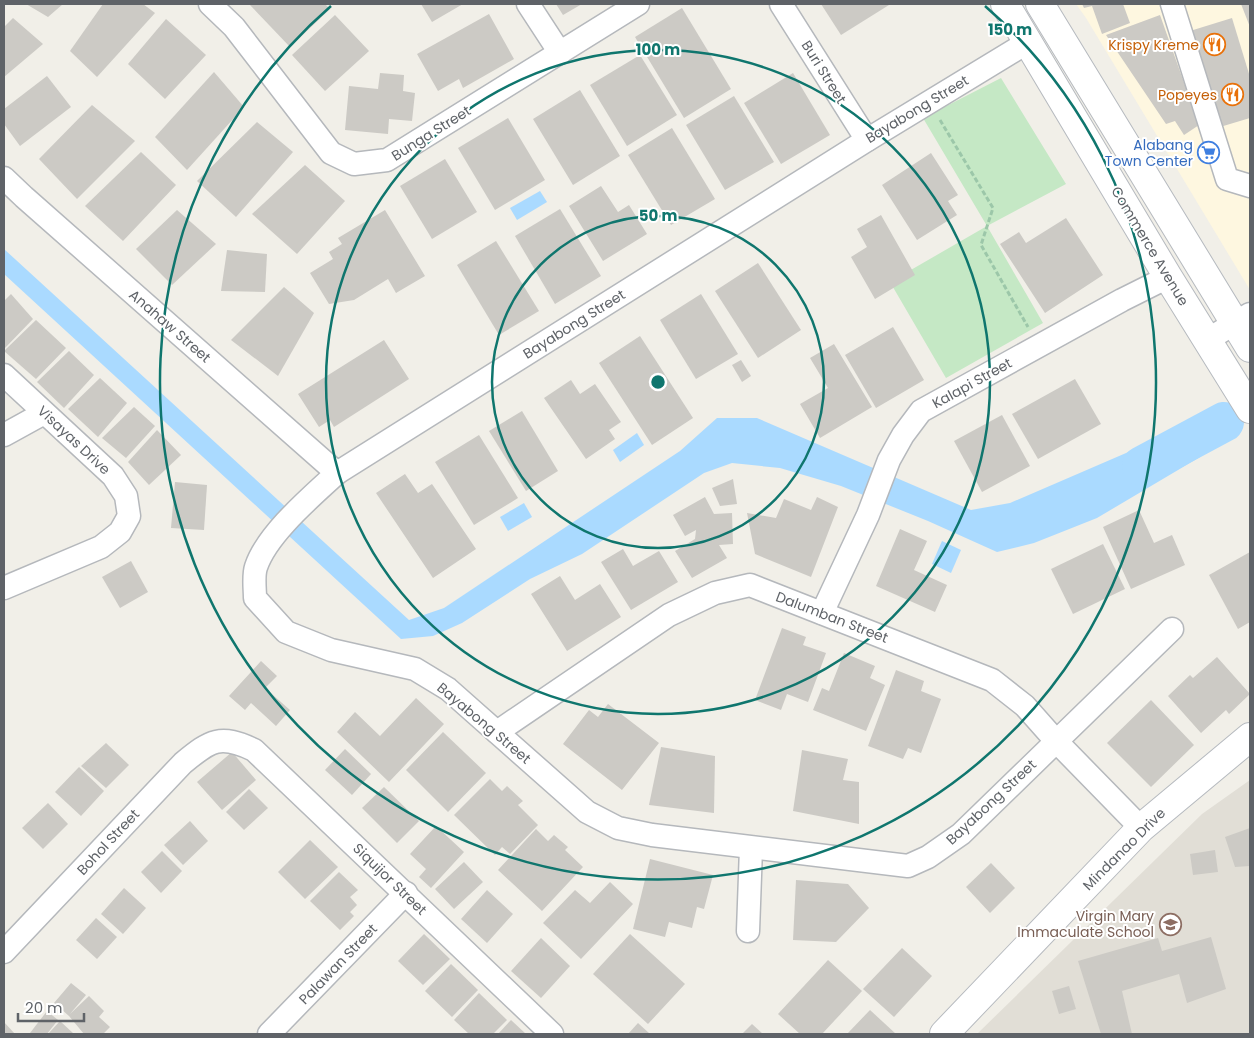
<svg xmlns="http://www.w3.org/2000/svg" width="1254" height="1038" font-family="Poppins,sans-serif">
  <rect width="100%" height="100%" fill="#f1efe8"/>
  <polygon fill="#fef7e0" points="1076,4 1250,4 1250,290 1086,18"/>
  <polygon fill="#e1ded6" points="1250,780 1250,1034 977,1034 1202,814"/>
  <polygon fill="#c5e8c5" points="1001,78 1066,184 987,226 1043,323 946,378 890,282 987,226 923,118"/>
  <g fill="#aadaff">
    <polygon points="540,191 547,202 517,220 510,208"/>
    <polygon points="4,249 409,620 444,608 680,451 717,418 757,418 971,510 1010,503 1184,428 1200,457 1097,518 1034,543 997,552 928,521 841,486 780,468 732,463 704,473 582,554 530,579 462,623 433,636 401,639 4,274"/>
    <polygon points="637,433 644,445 620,462 613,450"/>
    <polygon points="524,503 532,517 508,531 500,517"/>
    <polygon points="942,541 961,550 951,573 932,564"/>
  </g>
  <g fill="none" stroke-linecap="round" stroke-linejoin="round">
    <polyline stroke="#aadaff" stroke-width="40" points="1142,466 1224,422"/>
  </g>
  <g fill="#cccac5">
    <polygon points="26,4 63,4 48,17"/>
    <polygon points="103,4 143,4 155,13 97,77 70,51"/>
    <polygon points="249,4 325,4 330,9 290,47"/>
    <polygon points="421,4 463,4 432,22"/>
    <polygon points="556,4 582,4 563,15"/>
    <polygon points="821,4 889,4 889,5 841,35"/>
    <polygon points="1082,4 1123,4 1130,23 1102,34 1092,6 1084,8"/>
    <polygon points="1241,4 1250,4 1250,27"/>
    <polygon points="682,8 731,89 684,118 635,37"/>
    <polygon points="489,14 514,59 463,88 459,79 438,91 417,54"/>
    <polygon points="335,15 369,51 325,91 292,55"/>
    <polygon points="1160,15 1199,125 1184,135 1175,121 1166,124 1106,35"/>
    <polygon points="13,18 43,44 4,77 4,27"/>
    <polygon points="1232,18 1250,77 1250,118 1220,127 1190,31"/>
    <polygon points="166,19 206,55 165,99 128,64"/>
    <polygon points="640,55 677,115 627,146 590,85"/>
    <polygon points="214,72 244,107 187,170 155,137"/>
    <polygon points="380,73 404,75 403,91 415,93 412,121 389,119 388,134 345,130 349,86 378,89"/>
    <polygon points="793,73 830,135 781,164 744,103"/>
    <polygon points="47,76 71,107 20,146 4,124 4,109"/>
    <polygon points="580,90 620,156 573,185 533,119"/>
    <polygon points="734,96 774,162 725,190 686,125"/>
    <polygon points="92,105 135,141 77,199 39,159"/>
    <polygon points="508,118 545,180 495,210 458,148"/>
    <polygon points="257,122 293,152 236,217 197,181"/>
    <polygon points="672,128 715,199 671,225 628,155"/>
    <polygon points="141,152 176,185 123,241 85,206"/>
    <polygon points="931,153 958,195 948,201 957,215 917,240 882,185"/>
    <polygon points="445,159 477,212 432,239 400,186"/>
    <polygon points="305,165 345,201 297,254 252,214"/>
    <polygon points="601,186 618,212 629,205 647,234 603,261 569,206"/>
    <polygon points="560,209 601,276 555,304 515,236"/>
    <polygon points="177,210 216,244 172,285 136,249"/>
    <polygon points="385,210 425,276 396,293 388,279 354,300 329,304 310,273 333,259 329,252 342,244 338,238"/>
    <polygon points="881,215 915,275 875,299 851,257 867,247 857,229"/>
    <polygon points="1066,218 1103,275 1045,313 1000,244 1019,232 1026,243"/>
    <polygon points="496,241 539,311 499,335 457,265"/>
    <polygon points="227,250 267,254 265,292 221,291"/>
    <polygon points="758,263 801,330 758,358 715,291"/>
    <polygon points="284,287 314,313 278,376 231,340"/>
    <polygon points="11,294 33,319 4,349 4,301"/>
    <polygon points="701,294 738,354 696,379 660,320"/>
    <polygon points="36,320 66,348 36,379 4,351"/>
    <polygon points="893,327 924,380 876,408 845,355"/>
    <polygon points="640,336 693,418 652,445 599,363"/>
    <polygon points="384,340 409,379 334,427 330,420 319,427 298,394"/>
    <polygon points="834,344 872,407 820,438 800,404 828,388 810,358"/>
    <polygon points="69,351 94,375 64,408 37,382"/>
    <polygon points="741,360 751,376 742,382 732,365"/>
    <polygon points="100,378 127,403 98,437 68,409"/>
    <polygon points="1075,379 1101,424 1038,459 1012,414"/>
    <polygon points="571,380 580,394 595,384 621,422 609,430 615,439 586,459 544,398"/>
    <polygon points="134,407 155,426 126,458 102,438"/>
    <polygon points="522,411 558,471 526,491 489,431"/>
    <polygon points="1002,415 1030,466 982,492 954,441"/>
    <polygon points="157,430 181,455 149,485 128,462"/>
    <polygon points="479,435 518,498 474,525 435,462"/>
    <polygon points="405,474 418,493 432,484 476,549 433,578 376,493"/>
    <polygon points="733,479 737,504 720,506 712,488"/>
    <polygon points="175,482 207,485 204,530 171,528"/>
    <polygon points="705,497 714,514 732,513 733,544 719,545 727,558 692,578 675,551 695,539 696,530 685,536 673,515"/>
    <polygon points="817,497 838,507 811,577 755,554 747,513 776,518 784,499 811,510"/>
    <polygon points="1139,510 1154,543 1172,535 1185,565 1131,589 1103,527"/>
    <polygon points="900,529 927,541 914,570 947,585 935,612 876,586"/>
    <polygon points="1103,544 1125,589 1073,614 1051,569"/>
    <polygon points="623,549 633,566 659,551 678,582 631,610 601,562"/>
    <polygon points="1250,552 1250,622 1238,629 1209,575"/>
    <polygon points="131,561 148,592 120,608 102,577"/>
    <polygon points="560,576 575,600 600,584 621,617 567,651 531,594"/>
    <polygon points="782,628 806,637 803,645 826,653 808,702 787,694 781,710 755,700"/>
    <polygon points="844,653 875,666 870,678 885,685 866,731 813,710 822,688 829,691"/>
    <polygon points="1217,657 1250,694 1229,714 1226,710 1201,733 1168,696 1190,675 1193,678"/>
    <polygon points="261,661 277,676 265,688 290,710 276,726 251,703 245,710 229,696"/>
    <polygon points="896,670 924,681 921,691 941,699 921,753 908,748 903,759 868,746"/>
    <polygon points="416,698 444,724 389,782 337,732 355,712 380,736"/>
    <polygon points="1151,700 1194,745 1151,787 1107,743"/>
    <polygon points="608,704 659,743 622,790 563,744 589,710 598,717"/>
    <polygon points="443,732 486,773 448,812 406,770"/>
    <polygon points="106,743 129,765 106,788 81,766"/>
    <polygon points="661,747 715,756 714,813 649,805"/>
    <polygon points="345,749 371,774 352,795 325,770"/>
    <polygon points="802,750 848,759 843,780 859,782 859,824 793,811"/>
    <polygon points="232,752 256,780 222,810 197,782"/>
    <polygon points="79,767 104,791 81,816 55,792"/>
    <polygon points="490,779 502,791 507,786 523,801 518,805 538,825 510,854 502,847 495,855 454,815"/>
    <polygon points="384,787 419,821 397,843 362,808"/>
    <polygon points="249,789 268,808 244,830 226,812"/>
    <polygon points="48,803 68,824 43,849 22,828"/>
    <polygon points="190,821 208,841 183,865 164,845"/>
    <polygon points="436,826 464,852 431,888 419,877 426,869 410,854"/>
    <polygon points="1250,828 1250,866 1235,867 1225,837"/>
    <polygon points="536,829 548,841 554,835 568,847 565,850 583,867 542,911 498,870"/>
    <polygon points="310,840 338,867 305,899 278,872"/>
    <polygon points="1215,850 1218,872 1193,875 1190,854"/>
    <polygon points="162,851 182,871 161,893 141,872"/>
    <polygon points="650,859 713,875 704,909 697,907 692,928 669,922 665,937 633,929"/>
    <polygon points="464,862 483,882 454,909 435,889"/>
    <polygon points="991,863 1015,888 990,913 966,887"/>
    <polygon points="339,872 358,890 350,897 357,905 350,912 354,916 340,930 310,901"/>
    <polygon points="796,880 848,884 869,908 836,942 793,940"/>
    <polygon points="610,882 633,904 581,959 543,923 575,890 590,903"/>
    <polygon points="124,888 146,908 123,934 101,914"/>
    <polygon points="487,890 513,914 487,943 461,919"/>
    <polygon points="96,918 117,937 97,959 76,940"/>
    <polygon points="424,934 450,959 423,985 398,961"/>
    <polygon points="630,934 685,984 648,1024 593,974"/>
    <polygon points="1211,937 1226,989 1187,1003 1179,974 1122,991 1132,1034 1101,1034 1078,961 1158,938 1162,951"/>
    <polygon points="541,938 570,966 541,998 511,971"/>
    <polygon points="902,948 932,976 894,1017 863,989"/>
    <polygon points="828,960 862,991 822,1034 800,1034 778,1014"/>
    <polygon points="451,964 478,990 452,1017 425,991"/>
    <polygon points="71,983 86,995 70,1014 89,996 104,1011 99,1017 110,1027 103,1034 84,1034 69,1016 54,1003"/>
    <polygon points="1069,986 1076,1009 1059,1014 1052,991"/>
    <polygon points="479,993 507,1020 493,1034 469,1034 454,1020"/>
    <polygon points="870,1010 896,1034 847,1034"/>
    <polygon points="47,1011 58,1020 47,1034 31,1034 30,1033"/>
    <polygon points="511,1020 526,1034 498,1034"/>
    <polygon points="60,1021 74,1034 48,1034"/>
    <polygon points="4,1022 15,1034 4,1034"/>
    <polygon points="638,1023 650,1034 628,1034"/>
    <polygon points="752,1024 763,1034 742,1034"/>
  </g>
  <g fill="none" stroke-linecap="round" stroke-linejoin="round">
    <defs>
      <g id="street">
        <polyline points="210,4 234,27 331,153 354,164 387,160 638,4"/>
        <polyline points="528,4 560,53"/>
        <polyline points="781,4 867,140"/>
        <polyline points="1172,4 1227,179 1250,186"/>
        <path d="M1028 42 867 140 337 473C311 497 267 534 256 567 253 576 255 589 255 598L286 632 331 650 415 669 448 689 587 812 618 828 652 835 908 866 928 857 961 834 1172 629"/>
        <polyline points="4,178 24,197 337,473"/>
        <polyline points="1207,340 1250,314"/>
        <polyline points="4,375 113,476 126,496 129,516 120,532 101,547 4,588"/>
        <polyline points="4,435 44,413"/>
        <polyline points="822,613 868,515 889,460 903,435 921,411 1122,300 1168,277"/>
        <polyline points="497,732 669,615 715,593 750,585 992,680 1025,706 1056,741 1141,828"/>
        <polyline points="748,931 751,848"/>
        <path d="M4 952 183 763C211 740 220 734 254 750L552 1034"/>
        <polyline points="269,1034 406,893"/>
      </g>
      <g id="secondary">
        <polyline points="1005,4 1168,277 1250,409"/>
        <polyline points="1040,4 1250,348"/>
        <polyline points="944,1034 1141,828 1250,737"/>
      </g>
    </defs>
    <use href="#street" stroke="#b5b8bc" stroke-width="25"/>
    <use href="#secondary" stroke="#b6babf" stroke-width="30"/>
    <polyline stroke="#9cc7a9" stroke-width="3" stroke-dasharray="5 2.5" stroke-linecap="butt" points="940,120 993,208 981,245 1028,327"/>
    <use href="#street" stroke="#fff" stroke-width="22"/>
    <use href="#secondary" stroke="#fff" stroke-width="28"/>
  </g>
  <g fill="none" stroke="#0f766e" stroke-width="2.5">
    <circle cx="658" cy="382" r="166"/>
    <circle cx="658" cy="382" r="332"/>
    <path d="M985 6A498 498 0 1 1 331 6"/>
  </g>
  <defs>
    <symbol id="restaurant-ring" viewBox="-11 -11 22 22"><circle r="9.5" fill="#fff" stroke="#e8710a" stroke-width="1.5"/><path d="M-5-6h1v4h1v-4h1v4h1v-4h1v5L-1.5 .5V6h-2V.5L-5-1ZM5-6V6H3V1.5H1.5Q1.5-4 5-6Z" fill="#e8710a"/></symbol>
    <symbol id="supermarket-ring" viewBox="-11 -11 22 22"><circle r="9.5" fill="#fff" stroke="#3f7fe0" stroke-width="1.5"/><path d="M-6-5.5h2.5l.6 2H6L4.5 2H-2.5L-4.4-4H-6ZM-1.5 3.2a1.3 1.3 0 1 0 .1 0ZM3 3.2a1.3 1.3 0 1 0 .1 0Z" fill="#3f7fe0"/></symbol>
    <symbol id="school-ring" viewBox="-11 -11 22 22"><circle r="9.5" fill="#fff" stroke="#8d6e63" stroke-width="1.5"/><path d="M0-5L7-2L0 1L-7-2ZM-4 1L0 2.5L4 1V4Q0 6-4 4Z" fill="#8d6e63"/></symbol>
  </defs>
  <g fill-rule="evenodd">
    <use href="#restaurant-ring" x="1202" y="32" width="25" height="25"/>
    <use href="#restaurant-ring" x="1220" y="82" width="25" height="25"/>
    <use href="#supermarket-ring" x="1196" y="140" width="25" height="25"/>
    <use href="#school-ring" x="1158" y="912" width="25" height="25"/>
  </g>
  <g text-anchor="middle" stroke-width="4" stroke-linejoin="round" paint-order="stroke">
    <g font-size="14" fill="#c56008" stroke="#fff" text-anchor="end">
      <text x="1199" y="50">Krispy Kreme</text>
      <text x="1217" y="100">Popeyes</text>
    </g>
    <g font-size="14" fill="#5f6368" stroke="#fff">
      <text transform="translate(824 72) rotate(58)" y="5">Buri Street</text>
      <text transform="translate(917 109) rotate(-31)" y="5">Bayabong Street</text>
      <text transform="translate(431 133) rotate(-32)" y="5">Bunga Street</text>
      <text transform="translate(1150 246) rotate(59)" y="5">Commerce Avenue</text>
      <text transform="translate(574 324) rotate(-32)" y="5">Bayabong Street</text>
      <text transform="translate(170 326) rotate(41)" y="5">Anahaw Street</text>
      <text transform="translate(972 383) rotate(-29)" y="5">Kalapi Street</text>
      <text transform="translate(74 440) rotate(43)" y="5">Visayas Drive</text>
      <text transform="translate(832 617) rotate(21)" y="5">Dalumban Street</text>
      <text transform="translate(484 723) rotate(40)" y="5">Bayabong Street</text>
      <text transform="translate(991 802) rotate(-43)" y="5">Bayabong Street</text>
      <text transform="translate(108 842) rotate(-47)" y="5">Bohol Street</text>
      <text transform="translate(1124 849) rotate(-45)" y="5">Mindanao Drive</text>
      <text transform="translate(390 879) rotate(44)" y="5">Siquijor Street</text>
      <text transform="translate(338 964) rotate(-46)" y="5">Palawan Street</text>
    </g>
    <g font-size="14" fill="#366cbe" stroke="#fff" text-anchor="end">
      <text x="1193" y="150">Alabang<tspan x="1193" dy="16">Town Center</tspan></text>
    </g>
    <g font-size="14" fill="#785e54" stroke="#fff" text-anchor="end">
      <text x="1154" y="921">Virgin Mary<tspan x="1154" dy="16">Immaculate School</tspan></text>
    </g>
  </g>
  <circle cx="658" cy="382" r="8" fill="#0f766e" stroke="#fff" stroke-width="2.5"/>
  <g font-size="15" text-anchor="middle" font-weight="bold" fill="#0f766e" stroke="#fff" stroke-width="4" stroke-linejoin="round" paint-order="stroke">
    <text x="1010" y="35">150 m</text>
    <text x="658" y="55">100 m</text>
    <text x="658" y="221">50 m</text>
  </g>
  <rect width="1254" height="1038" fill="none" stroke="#5f6368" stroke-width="10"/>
  <path d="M18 1013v8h66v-8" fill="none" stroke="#5f6368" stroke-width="2.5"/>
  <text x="25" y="1013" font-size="15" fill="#5f6368" stroke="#ffffff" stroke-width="4" paint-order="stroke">20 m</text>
</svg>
